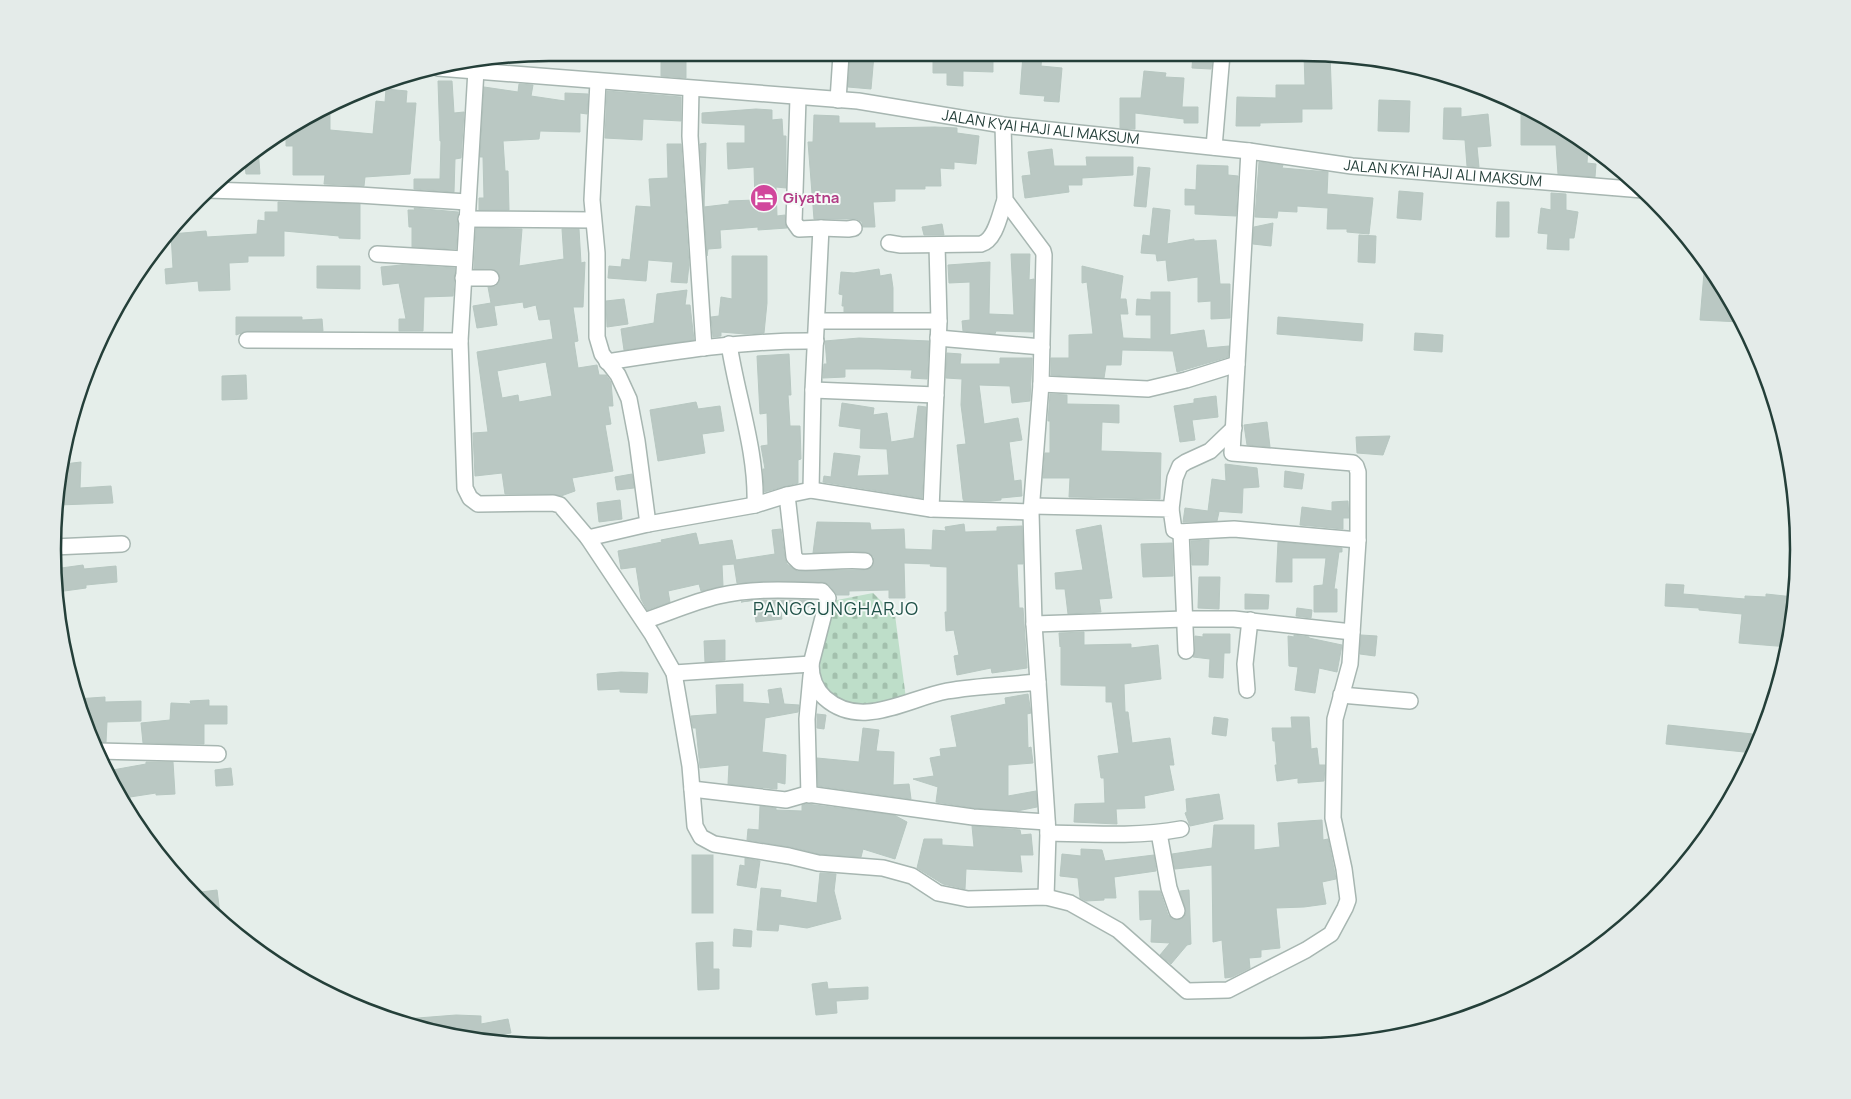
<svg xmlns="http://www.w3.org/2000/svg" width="1851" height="1099" font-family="Manrope,sans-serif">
  <defs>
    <pattern id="cemetery-stones" width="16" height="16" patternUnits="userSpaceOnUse" patternTransform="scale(1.25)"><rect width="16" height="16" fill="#bedec9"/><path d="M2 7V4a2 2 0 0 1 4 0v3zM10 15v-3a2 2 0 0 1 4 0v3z" fill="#a3c0ad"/></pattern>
  </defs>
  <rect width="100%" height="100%" fill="#e5eeea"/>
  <polygon fill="url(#cemetery-stones)" points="873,593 895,615 907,706 868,721 830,710 817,672 832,601"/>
  <g fill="#bac8c3" stroke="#b7c7c1" fill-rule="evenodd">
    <polygon points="1193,54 1213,54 1211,69 1192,68"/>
    <polygon points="1304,54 1330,54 1332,109 1302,109 1302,122 1260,123 1260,126 1236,126 1237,97 1276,98 1276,85 1305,85"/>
    <polygon points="850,55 874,55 871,89 848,87"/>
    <polygon points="933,55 993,55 993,72 963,71 963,86 947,85 947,73 933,73"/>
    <polygon points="1023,55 1042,55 1041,66 1062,68 1059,102 1044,101 1045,96 1020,94"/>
    <polygon points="661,56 686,56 686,78 661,76"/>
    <polygon points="1144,71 1166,73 1165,77 1184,78 1182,107 1198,107 1198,123 1184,123 1184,119 1135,113 1135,129 1120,128 1120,98 1141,98"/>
    <polygon points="438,81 452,81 454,113 464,112 461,158 455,159 454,192 414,189 414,179 440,179 441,141 440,141"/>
    <polygon points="519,84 533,85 531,96 565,101 565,93 588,94 587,114 580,113 580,132 540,131 539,139 503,141 505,171 508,171 509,210 479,210 479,198 484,198 483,157 480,157 484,87 518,92"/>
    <polygon points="386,89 407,91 406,103 416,103 410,174 365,177 364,186 324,184 325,175 293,175 293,146 286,146 286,131 330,104 330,130 373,134 376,101 385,102"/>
    <polygon points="607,91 681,97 681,121 643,119 642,140 605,138"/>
    <polygon points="1379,100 1410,101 1409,132 1378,131"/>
    <polygon points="1444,108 1461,108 1461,117 1488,114 1491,146 1477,147 1479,167 1467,166 1465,140 1443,139"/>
    <polygon points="756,109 772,110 772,120 782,119 783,136 786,136 786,188 776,187 777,216 785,215 787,228 758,230 758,227 720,230 721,248 708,249 707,256 700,144 706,143 704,207 729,204 729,201 755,200 754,167 728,169 727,143 745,143 745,125 702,123 702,113"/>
    <polygon points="1521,114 1533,114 1577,136 1588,145 1587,163 1596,164 1595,177 1558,174 1556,145 1521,145"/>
    <polygon points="814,115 839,116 839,123 875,123 875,128 935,127 957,128 957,133 979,136 976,164 954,162 954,169 940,168 941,186 925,186 925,189 895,189 895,201 873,202 875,227 863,227 862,222 857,219 814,219 808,142 813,142"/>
    <polygon points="667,144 681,144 689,265 687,283 671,282 673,262 648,260 646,281 608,278 609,266 621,267 622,259 630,260 636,206 651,207 649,179 668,178"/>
    <polygon points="258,148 260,174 246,174 244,157"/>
    <polygon points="1052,149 1054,166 1087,166 1086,157 1133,157 1133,175 1082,178 1082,185 1068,185 1069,192 1025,198 1022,176 1031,175 1028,152"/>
    <polygon points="1259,162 1283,165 1282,168 1328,172 1327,194 1373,198 1369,234 1347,232 1347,229 1327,229 1328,208 1297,206 1297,212 1278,211 1277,218 1255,217"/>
    <polygon points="1197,165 1228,166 1228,175 1238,176 1236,216 1195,214 1195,205 1185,205 1185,189 1196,190"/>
    <polygon points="1138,167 1150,168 1146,207 1134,206"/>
    <polygon points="1399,191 1423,193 1421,220 1397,218"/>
    <polygon points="1551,193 1566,194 1566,210 1578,212 1574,238 1569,238 1569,250 1547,249 1548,234 1538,233 1541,208 1551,210"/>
    <polygon points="278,202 360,204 360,239 339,238 339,236 284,231 284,256 248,256 248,262 229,263 230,290 199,291 198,281 166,284 165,269 173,268 171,234 206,231 207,237 257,234 258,220 265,221 265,212 278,212"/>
    <polygon points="1497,202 1509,202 1509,237 1496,237"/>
    <polygon points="414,208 458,212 456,249 412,247 412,227 409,227 408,210 415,210"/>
    <polygon points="1153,208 1170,210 1167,244 1194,239 1194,241 1216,240 1220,284 1230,284 1230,318 1211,319 1211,301 1198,302 1198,277 1168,281 1166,260 1157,261 1156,254 1141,253 1143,235 1150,236"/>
    <polygon points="1273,223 1271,246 1253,244 1254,227"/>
    <polygon points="942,224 944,235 924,235 922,227"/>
    <path d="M476 228 522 229 519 266 564 259 562 229H579L581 263 585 262 583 307H573L578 341 574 342 578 368 597 365 599 375H606L611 382 613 406H608L611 424 605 425 613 471 572 478 575 491 561 496 553 494H505L502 473 475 476 473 433 488 432 477 352 553 339 550 319 539 320 536 305 524 308 523 302 494 306 497 325 477 328 473 306 491 303 488 287 496 286 500 278 495 270 474 269ZM546 362 552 396 519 402 518 395 502 398 497 371Z"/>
    <polygon points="1359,235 1376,236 1375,263 1358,262"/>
    <polygon points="1011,254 1030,254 1029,280 1034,279 1033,332 996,331 995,334 963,331 962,321 970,320 970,282 949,283 948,265 990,262 989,314 1014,315"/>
    <polygon points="732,256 767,256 767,303 764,333 745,334 721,332 721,336 713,337 711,317 719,316 721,297 732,299"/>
    <polygon points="1705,261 1715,273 1741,322 1700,320"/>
    <polygon points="402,265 455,268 453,296 424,297 423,331 399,331 399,319 406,319 399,283 383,285 381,267"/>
    <polygon points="317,266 360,266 360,289 317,288"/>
    <polygon points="1082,266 1123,276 1120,299 1126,299 1128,314 1120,314 1123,338 1151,339 1151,315 1136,315 1137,299 1151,300 1151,292 1170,292 1170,335 1204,330 1207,348 1229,346 1228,357 1177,372 1173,351 1122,350 1121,365 1106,365 1104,378 1051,375 1051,358 1069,358 1069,335 1093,334 1087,282 1082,283"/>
    <polygon points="879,269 880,276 891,274 893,288 893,312 844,312 844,306 842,306 843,295 839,294 841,272 854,273"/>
    <polygon points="687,290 685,305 690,305 694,340 624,350 621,329 654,323 657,294"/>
    <polygon points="624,299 628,324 607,327 606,301"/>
    <polygon points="236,317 302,317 302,320 322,319 323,331 247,331 236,335"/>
    <polygon points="1278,317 1363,324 1362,341 1277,334"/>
    <polygon points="1415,333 1443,335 1442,352 1414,350"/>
    <polygon points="859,338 929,341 927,379 911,378 912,370 879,369 845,369 845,377 823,378 824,364 827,364 825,341"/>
    <polygon points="947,353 961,354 960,364 1000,364 1000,358 1032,358 1030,401 1012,403 1010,386 979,385 984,424 1018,418 1022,440 1009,442 1014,481 1021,480 1022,496 1001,498 1001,500 991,501 964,501 963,499 957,445 966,444 961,405 962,379 946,378"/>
    <polygon points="789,354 791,395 788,395 790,426 800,426 801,459 798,460 798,483 764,492 763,469 765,469 761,446 768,445 767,413 760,414 757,356"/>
    <polygon points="246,375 247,399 222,400 222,376"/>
    <polygon points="1050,394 1067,395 1067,404 1119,405 1119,423 1102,422 1101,451 1161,453 1160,499 1069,497 1070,478 1043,478 1045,453 1050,453 1050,421 1048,421"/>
    <polygon points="1216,396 1218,417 1192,420 1195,440 1180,442 1174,406 1194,403 1194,399"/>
    <polygon points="696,402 698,409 720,406 724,431 702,434 705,453 658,461 650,410"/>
    <polygon points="842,403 874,408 873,415 887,413 891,442 914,438 918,406 926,407 922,498 823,482 824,476 831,477 834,453 860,456 857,476 889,475 887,449 860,448 861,429 839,426"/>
    <polygon points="1267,422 1270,447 1247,445 1244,425"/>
    <polygon points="1390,436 1383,455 1357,453 1356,437"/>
    <polygon points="81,462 80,488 111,486 113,503 58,505 64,464"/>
    <polygon points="1225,464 1257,468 1259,487 1243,488 1242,513 1215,511 1219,512 1217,521 1183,522 1185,508 1208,511 1212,479 1226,481"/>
    <polygon points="1285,471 1304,474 1302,489 1284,487"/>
    <polygon points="632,474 634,488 617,490 615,477"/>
    <polygon points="620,500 622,519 599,522 597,503"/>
    <polygon points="1348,501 1349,518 1343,518 1343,529 1300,525 1302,507 1332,511 1332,502"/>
    <polygon points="817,522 870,523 871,530 904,529 905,549 932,550 933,530 946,531 945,527 964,524 965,532 997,531 997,527 1022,526 1023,564 1017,564 1019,608 1023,608 1027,668 992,673 991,668 957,675 954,656 959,655 954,630 946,631 945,612 947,612 947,567 930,566 931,564 904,563 905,598 889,598 889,590 849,591 849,595 837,595 829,585 822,582 770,581 737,583 734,564 722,565 723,586 701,591 699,584 668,591 670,602 647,610 641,599 636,567 621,569 618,551 662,542 661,540 696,533 699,545 732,540 736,560 775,554 772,530 781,529 785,559 787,564 797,571 864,570 872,567 874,557 866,552 813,553"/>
    <polygon points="1101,525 1112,598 1099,599 1101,612 1068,614 1065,589 1056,589 1055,573 1083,570 1076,530"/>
    <polygon points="1209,540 1208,565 1192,565 1191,541"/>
    <polygon points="1278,542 1342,548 1342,552 1339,552 1334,589 1337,589 1337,612 1314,612 1314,586 1323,585 1326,558 1292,558 1292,582 1276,582"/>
    <polygon points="1172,543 1173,576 1143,577 1141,544"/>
    <polygon points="83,565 84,569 116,566 117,582 86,585 86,588 57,592 54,569"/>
    <polygon points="1199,577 1220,577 1219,609 1198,608"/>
    <polygon points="1666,584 1684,585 1683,594 1745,599 1745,596 1766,597 1766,594 1794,597 1789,647 1739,643 1742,614 1699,610 1699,608 1665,606"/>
    <polygon points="1245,594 1269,595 1268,609 1245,609"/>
    <polygon points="753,600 741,602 757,600 812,600 812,607 780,606 782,619 756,622"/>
    <polygon points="1297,608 1312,610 1311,618 1296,616"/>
    <polygon points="1084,632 1084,645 1131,644 1131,648 1158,645 1161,679 1124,684 1125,712 1128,712 1132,743 1170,738 1174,765 1169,765 1174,790 1144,796 1145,808 1116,809 1117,824 1074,822 1075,804 1105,803 1104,778 1101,778 1098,756 1119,753 1112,702 1106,702 1106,686 1061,685 1061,646 1060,647 1059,633"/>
    <polygon points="1203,634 1230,634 1230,653 1224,653 1223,678 1209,677 1210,659 1193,657 1195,651 1195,636 1203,637"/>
    <polygon points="1294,635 1309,637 1309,638 1342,645 1337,672 1319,668 1315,693 1295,690 1298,667 1289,666 1288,636 1294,637"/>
    <polygon points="1361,635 1377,636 1375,656 1360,654"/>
    <polygon points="725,640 725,660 705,662 704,641"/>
    <polygon points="621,672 648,673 647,693 620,692 620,689 598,690 597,674"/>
    <polygon points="743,684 743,702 770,704 768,690 781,688 784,704 799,705 798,712 765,718 762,752 786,755 785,784 777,782 777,789 728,784 729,765 700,768 696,728 693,728 691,716 717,714 716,685"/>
    <polygon points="1028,694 1031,713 1027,714 1028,748 1031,747 1033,763 1008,765 1008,796 1036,791 1037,807 1017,811 974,808 936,802 938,787 913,779 934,776 930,758 941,756 940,749 957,747 951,716 1006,704 1005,698"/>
    <polygon points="105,697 105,702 141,701 141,721 107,722 106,742 94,743 79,710 76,699"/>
    <polygon points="209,700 209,706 227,706 227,724 204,724 204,744 143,743 141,723 170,720 171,703 191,704 190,701"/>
    <polygon points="817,714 826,715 824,729 817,728"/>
    <polygon points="1214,717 1228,719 1226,736 1212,734"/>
    <polygon points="1291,717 1309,717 1311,749 1317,748 1319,765 1325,765 1324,781 1298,783 1298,778 1277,781 1275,765 1277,765 1275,741 1273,741 1272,728 1292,728"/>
    <polygon points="1668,725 1762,735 1754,753 1666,744"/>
    <polygon points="863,728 879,730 876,751 894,752 893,785 909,784 911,799 818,786 817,758 859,762"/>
    <polygon points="102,760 108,761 110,770 107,771 146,764 146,762 173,762 175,794 156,795 156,793 130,797 133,819 119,798"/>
    <polygon points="231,768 233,785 216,786 215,770"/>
    <polygon points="1219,794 1223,819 1190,826 1185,813 1187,812 1186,799"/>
    <polygon points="807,804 894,815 907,822 895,859 863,849 861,857 819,854 791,847 747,840 748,829 759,830 760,806 776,808 776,810 802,811 802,805"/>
    <polygon points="1322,820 1323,840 1328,839 1336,879 1322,882 1326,904 1304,907 1276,908 1280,948 1261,950 1261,957 1249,958 1250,968 1232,977 1225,978 1222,940 1213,942 1212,865 1175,869 1172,854 1212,848 1214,825 1254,825 1254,850 1280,847 1278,823"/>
    <polygon points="972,826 1020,830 1021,835 1031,834 1033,855 1020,855 1022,872 966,869 965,889 943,884 917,868 924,839 942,839 942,845 974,847"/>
    <polygon points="1081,849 1102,850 1105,861 1154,855 1156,871 1114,877 1116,898 1104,898 1104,900 1086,901 1080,898 1078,878 1060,876 1062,854 1081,856"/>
    <rect x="692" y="855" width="21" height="58"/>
    <polygon points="745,858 760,861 756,888 737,885 740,865 745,866"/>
    <polygon points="820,873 836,874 834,891 841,919 807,928 779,924 778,931 757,930 761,888 781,890 780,897 817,903"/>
    <polygon points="217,890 221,922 193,893"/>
    <polygon points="1189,890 1191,944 1187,945 1171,964 1160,955 1170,943 1151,942 1152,919 1140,920 1139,891 1160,891 1168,915 1176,920 1184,917 1186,912 1180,891"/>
    <polygon points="734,929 752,931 751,947 733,946"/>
    <polygon points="713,942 713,969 719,969 719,989 698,990 696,943"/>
    <polygon points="827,982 828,989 868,987 868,999 836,1001 837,1013 816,1015 812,984"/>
    <polygon points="456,1015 481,1016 481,1024 508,1019 511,1033 481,1038 405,1023 405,1019"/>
  </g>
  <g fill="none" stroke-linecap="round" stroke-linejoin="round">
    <defs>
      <g id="minor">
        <polyline points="476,70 460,341 465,488 470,498 478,504 553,503 560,505 588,538 648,524 755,505 787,495 811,490 931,509 1031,512 1041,384 1044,255 1043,251 1005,200 1003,125"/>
        <polyline points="598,82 592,200 597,253 597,337 602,354 618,375 629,399 637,441 648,524"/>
        <polyline points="691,89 690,136 704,348"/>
        <polyline points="798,98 794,222 799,229 821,228 813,390 811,490"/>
        <polyline points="838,100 841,55"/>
        <polyline points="1214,147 1222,54"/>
        <polyline points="207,190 359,195 467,202"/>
        <polyline points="466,219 593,220"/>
        <polyline points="821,228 848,229 854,228"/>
        <path d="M889 243 901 245 981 244C996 240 1000 213 1005 200"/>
        <polyline points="377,254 464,259"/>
        <polyline points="463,278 491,278"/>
        <polyline points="817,321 939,321"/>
        <polyline points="938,338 1042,347"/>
        <polyline points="247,340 460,341"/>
        <path d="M729 344C737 397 757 451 755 505"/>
        <path d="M607 362C676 351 745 340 816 341"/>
        <polyline points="1041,384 1148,389 1186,380 1237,364"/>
        <polyline points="813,390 936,395"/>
        <path d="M787 495 794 557 799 562C821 563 843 559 865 561"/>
        <polyline points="1032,506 1171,509 1174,530 1178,532 1234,529 1358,540"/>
        <polyline points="931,509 939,321 937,245"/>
        <polyline points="1171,509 1175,478 1180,466 1186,462 1210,451 1234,428"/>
        <polyline points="1031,512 1034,624 1038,682"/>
        <polyline points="1181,532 1186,651"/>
        <polyline points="588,538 652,634 674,673 690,766 695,826 701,837 714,844 789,856 818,863 883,868 912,876 938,893 968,899 1046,897 1070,903 1118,930 1187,991 1228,990 1306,950 1331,934 1345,908 1348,900 1344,869 1333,818 1335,719 1350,664 1358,540 1358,472 1356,466 1353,463 1232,453 1249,151"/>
        <polyline points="53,547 122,544"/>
        <path d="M644 621C668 613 693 602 718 596 752 588 787 590 822 591L828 598 811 664"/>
        <polyline points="1034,624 1185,619 1234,619 1352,632"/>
        <path d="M674 673 811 664C811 677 815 689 825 698 861 730 906 699 947 691 974 686 1009 685 1038 682L1048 833C1092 834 1137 837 1181 829"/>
        <polyline points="1247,690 1245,664 1250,620"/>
        <polyline points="1341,695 1410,701"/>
        <polyline points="98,751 218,754"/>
        <polyline points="692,789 786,800 807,794 973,817 1047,822"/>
        <polyline points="809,795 807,719 811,676"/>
        <polyline points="1159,833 1169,888 1177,911"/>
        <polyline points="1046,897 1048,833"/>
      </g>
      <g id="tertiary">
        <path id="s1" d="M438 68 858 101 1003 125 1249 151 1352 166 1643 190"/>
      </g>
    </defs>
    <use href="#minor" stroke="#a7b6b1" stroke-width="18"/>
    <use href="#tertiary" stroke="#a7b6b1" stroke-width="18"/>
    <use href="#minor" stroke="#fff" stroke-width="15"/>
    <use href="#tertiary" stroke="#fff" stroke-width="15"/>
  </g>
  <defs>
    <symbol id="hotel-disc" viewBox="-11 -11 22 22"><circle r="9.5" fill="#d1479c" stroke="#f5faf8"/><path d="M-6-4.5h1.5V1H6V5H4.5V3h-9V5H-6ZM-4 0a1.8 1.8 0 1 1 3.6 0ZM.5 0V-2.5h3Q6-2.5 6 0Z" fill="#fff"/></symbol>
  </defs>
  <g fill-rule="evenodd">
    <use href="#hotel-disc" x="748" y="182" width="32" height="32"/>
  </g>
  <g text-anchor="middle" stroke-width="4" stroke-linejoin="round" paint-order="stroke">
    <g font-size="15" fill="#243f39" stroke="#f5faf8">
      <text dy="5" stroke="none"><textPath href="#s1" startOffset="606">JALAN KYAI HAJI ALI MAKSUM</textPath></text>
      <text dy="5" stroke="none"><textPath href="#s1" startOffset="1011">JALAN KYAI HAJI ALI MAKSUM</textPath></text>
    </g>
    <g font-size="15" font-weight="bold" fill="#b23c85" stroke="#f5faf8" text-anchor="start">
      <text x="783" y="203">Giyatna</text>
    </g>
    <g font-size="18" letter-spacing="1" fill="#205148" stroke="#f5faf8">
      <text x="836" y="615">PANGGUNGHARJO</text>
    </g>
  </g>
  <path d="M0 0H1851V1099H0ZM549 61H1302A488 488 0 0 1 1790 549V550A488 488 0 0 1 1302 1038H549A488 488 0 0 1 61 550V549A488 488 0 0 1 549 61Z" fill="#e4ebe9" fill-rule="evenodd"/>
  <path fill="none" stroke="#243f39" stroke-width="2.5" d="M549 61H1302A488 488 0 0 1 1790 549V550A488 488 0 0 1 1302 1038H549A488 488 0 0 1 61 550V549A488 488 0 0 1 549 61Z"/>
</svg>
